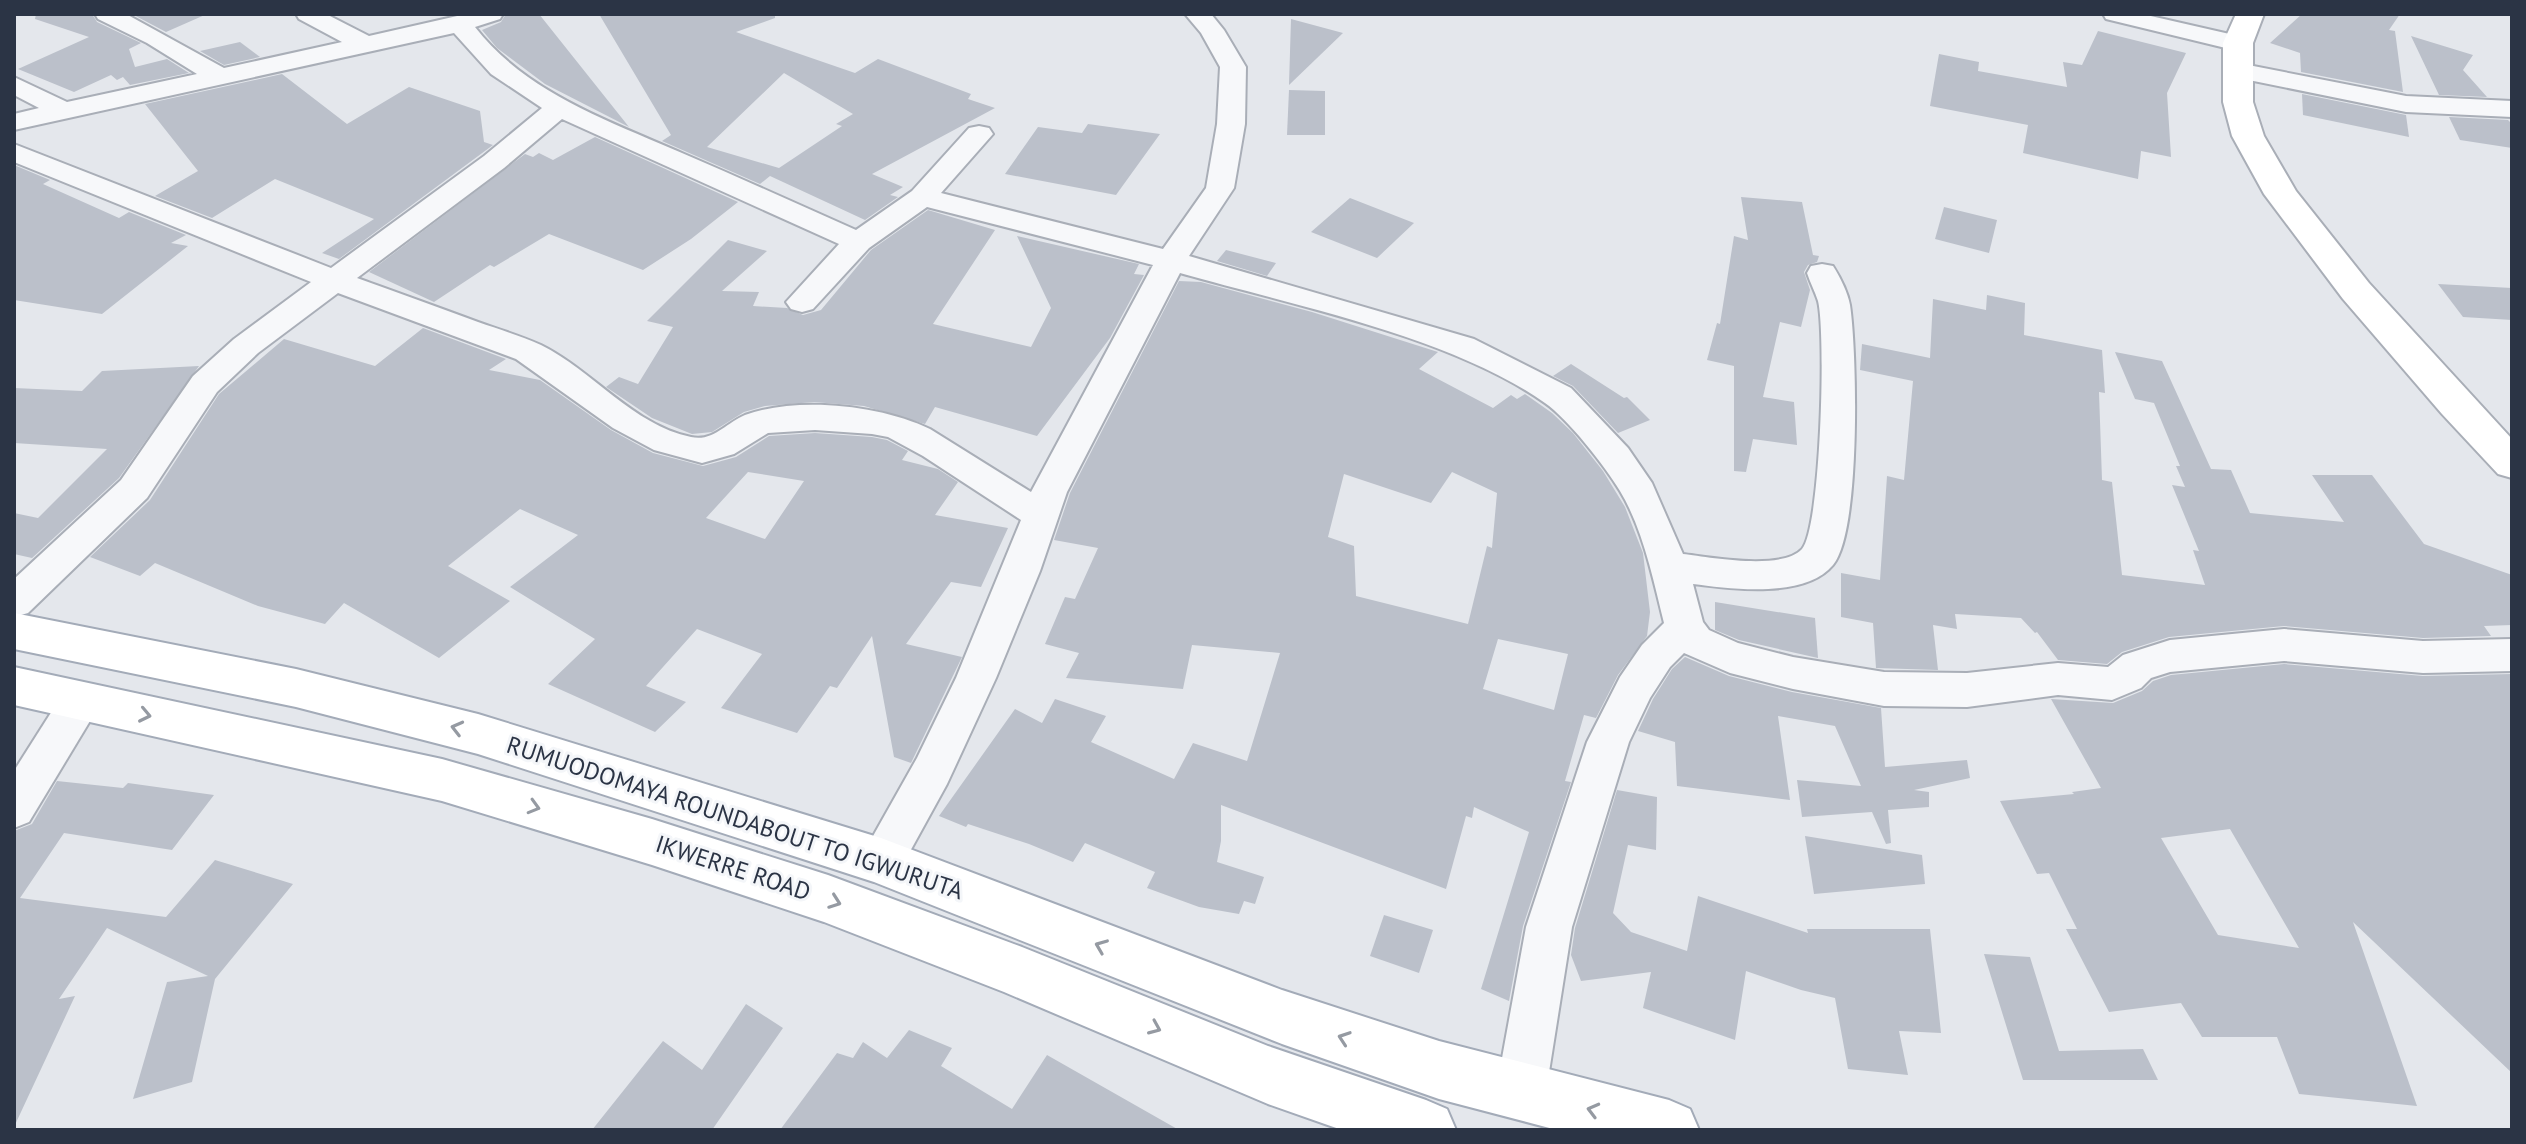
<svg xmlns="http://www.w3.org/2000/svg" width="2526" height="1144" font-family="'PT Sans',sans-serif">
  <rect width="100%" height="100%" fill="#e4e7ec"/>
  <g fill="#bbc0ca" fill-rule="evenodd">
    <polygon points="36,14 92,14 97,22 141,43 129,49 135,67 167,59 189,73 130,85 123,77 117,80 111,75 74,92 18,69 89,37 35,19"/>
    <polygon points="132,14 207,14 166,32"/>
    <polygon points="506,14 539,14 629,127 545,84 497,48 482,30 501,22"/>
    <path d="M599 14H775V18L736 32 855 73 878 59 971 94 968 99 995 108 872 174 903 187 890 195 898 197 865 220 770 176 760 184 662 141 671 135ZM784 73 853 114 836 124 842 126 779 168 707 147Z"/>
    <polygon points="2302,14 2400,14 2389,30 2395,31 2403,92 2301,72 2300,53 2270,43"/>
    <polygon points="1291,19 1343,33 1289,85"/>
    <polygon points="2098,31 2186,53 2167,93 2171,157 2141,151 2138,179 2023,153 2028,125 1930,106 1939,54 1979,62 1978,71 2067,87 2063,62 2082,65"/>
    <polygon points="2411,36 2473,55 2463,70 2487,97 2439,95"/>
    <polygon points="240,42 260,57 224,65 200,51"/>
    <polygon points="282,74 347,124 409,87 480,111 484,142 493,145 339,259 322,253 374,219 275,179 212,218 155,196 198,171 145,104"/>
    <polygon points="1289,90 1325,91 1325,135 1287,135"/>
    <polygon points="2302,94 2406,115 2409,137 2303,115"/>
    <polygon points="2449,117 2508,120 2512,124 2512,148 2460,140"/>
    <polygon points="1088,124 1160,134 1116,195 1005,174 1038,127 1082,133"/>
    <polygon points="595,137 738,202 691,239 643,270 549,234 494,267 490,265 434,302 369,272 525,154 533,157 539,153 553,160"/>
    <polygon points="14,165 50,180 43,184 119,218 129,212 186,235 171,243 188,246 102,314 14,300"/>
    <polygon points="1741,197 1802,202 1813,255 1819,256 1817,262 1808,265 1804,272 1810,290 1801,327 1780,322 1763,397 1794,402 1797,445 1753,439 1746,472 1734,471 1734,366 1707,360 1717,323 1720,324 1734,236 1748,240"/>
    <polygon points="1350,198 1414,223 1377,258 1311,232"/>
    <polygon points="1944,207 1997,220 1989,253 1935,239"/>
    <polygon points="928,210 995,230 933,324 1031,347 1051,308 1017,236 1139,264 1134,274 1144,275 1110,338 1037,436 935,407 925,424 864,406 814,402 765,406 744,412 712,432 692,434 652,418 606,387 619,377 638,384 673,327 647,321 728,240 767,251 722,291 759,292 753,306 787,308 803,315 821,310 871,250"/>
    <polygon points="1226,250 1276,263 1267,276 1217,261"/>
    <path d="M1179 281 1201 282 1312 312 1438 352 1419 369 1493 408 1511 395 1517 399 1525 394 1552 413 1573 433 1603 471 1625 507 1643 553 1650 612 1647 636 1618 675 1596 718 1584 715 1565 781 1571 782 1523 926 1509 1001 1481 989 1529 832 1474 807 1472 818 1466 816 1446 889 1221 805V841L1217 862 1264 877 1255 904 1244 901 1239 914 1199 907 1147 888 1155 872 1085 843 1073 862 1029 844 968 824 966 827 939 816 1015 709 1042 723 1055 699 1106 716 1091 742 1174 779 1193 743 1247 761 1280 653 1192 645 1183 689 1066 678 1079 653 1045 644 1065 597 1075 599 1098 548 1054 540 1070 493ZM1452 472 1497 493 1492 548 1487 546 1468 624 1356 596 1354 546 1328 537 1344 474 1431 503ZM1498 639 1568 654 1554 710 1483 689Z"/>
    <polygon points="2438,284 2512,288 2512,320 2463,317"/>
    <polygon points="1987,295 2025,303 2024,335 2102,350 2105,393 2099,392 2102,480 2112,482 2122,575 2205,585 2193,550 2199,551 2172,485 2185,487 2176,466 2180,466 2154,403 2135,399 2115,352 2162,361 2211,469 2231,470 2250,513 2344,522 2312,475 2372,475 2424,544 2512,575 2512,625 2484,626 2491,636 2423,638 2284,626 2169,637 2122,652 2107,664 2058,660 2037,632 2035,633 2021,618 1955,614 1957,629 1933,625 1938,670 1876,668 1873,623 1841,617 1841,573 1880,580 1887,476 1904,480 1913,381 1860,370 1862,344 1930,358 1933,299 1986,310"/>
    <path d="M423 328 506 359 489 370 540 380 611 430 653 453 703 466 736 457 769 436 815 433 872 437 887 440 908 451 902 460 938 469 958 482 935 515 1008 528 981 587 951 582 906 644 962 657 911 763 894 757 872 636 837 688 830 686 797 733 721 708 762 654 697 629 646 686 686 702 655 732 548 684 595 639 510 587 578 535 520 509 448 566 510 601 439 658 344 603 325 624 258 606 155 563 140 576 90 557 150 500 219 394 284 339 375 366ZM748 472 804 481 765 539 706 518Z"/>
    <polygon points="1571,364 1624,398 1627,397 1650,420 1618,433 1573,386 1553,376"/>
    <polygon points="199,366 119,478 32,558 14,554 14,513 38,518 107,449 14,443 14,388 82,391 102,371"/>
    <polygon points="1715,602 1815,618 1818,658 1739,640 1715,630"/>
    <polygon points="1685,657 1729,676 1792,692 1881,708 1885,767 1967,760 1970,778 1914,790 1929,792 1929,807 1888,810 1891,843 1886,844 1872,812 1802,817 1797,780 1861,786 1835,726 1778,716 1790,800 1677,786 1675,742 1638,731 1653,699 1672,669"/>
    <path d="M2284 664 2423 676 2512 674V1073L2353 922 2417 1106 2299 1094 2277 1037H2202L2181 1003 2109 1012 2066 929H2077L2049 873 2037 874 2000 801 2074 794 2072 792 2101 788 2051 699 2113 703 2142 691 2153 681 2171 675ZM2230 829 2299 948 2218 935 2161 838Z"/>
    <polygon points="57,781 123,788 128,783 214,795 172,850 64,833 20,898 166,917 215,860 293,884 215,979 192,1082 133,1099 167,982 208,976 107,928 59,999 75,996 14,1127 14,831 32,824"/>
    <polygon points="1617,790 1657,797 1656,850 1628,845 1613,913 1631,932 1687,951 1698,896 1808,933 1807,929 1930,929 1941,1033 1899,1031 1908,1075 1848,1069 1835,998 1801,990 1746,971 1735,1040 1643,1008 1651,972 1581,981 1571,955 1575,928"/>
    <polygon points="1805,836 1922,855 1925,884 1814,894"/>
    <polygon points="1384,915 1433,930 1419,973 1370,956"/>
    <polygon points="1984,954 2030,957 2059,1051 2143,1049 2158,1080 2023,1080"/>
    <polygon points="746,1004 783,1028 712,1130 592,1130 663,1041 702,1070"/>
    <polygon points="909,1030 952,1048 941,1066 1012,1109 1047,1055 1179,1130 780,1130 837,1053 853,1058 863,1042 887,1058"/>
  </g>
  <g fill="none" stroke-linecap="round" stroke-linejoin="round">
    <defs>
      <g id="street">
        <path d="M95 14H126L224 68 342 42 299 19 296 14H326L369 36 466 14H503L500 19 475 27C525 92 609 121 682 153 740 178 798 204 856 230L912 191 969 128 979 126 989 128 993 134 941 193 1163 249 1206 188 1217 124 1220 67 1201 33 1185 14H1211L1224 30 1246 67 1245 124 1234 188 1189 256 1474 339 1571 388 1628 448 1652 483 1683 554C1709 557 1782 571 1802 549 1821 527 1826 333 1818 301 1815 292 1810 282 1807 273L1811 266 1822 264 1833 266C1840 277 1848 293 1850 305 1857 352 1861 531 1833 565 1805 599 1731 589 1693 584L1703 622 1709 630 1738 643 1793 657 1884 672 1967 673 2058 663 2108 667 2123 655 2170 640 2284 629 2423 641 2512 639V671L2423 673 2284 661 2170 672 2151 678 2141 688 2112 700 2058 695 1967 707 1884 706 1793 689 1730 673 1684 653 1670 667 1650 698 1629 742 1572 927 1546 1091 1539 1109 1521 1116 1503 1109 1496 1091 1526 927 1587 742 1620 677 1642 645 1664 623C1653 579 1643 529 1620 491 1605 466 1568 419 1545 403 1450 336 1292 305 1180 273L1067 492 1040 571 996 678 947 784 897 875 881 881 865 875 859 861 917 758 956 678 1021 520 923 456 888 437 872 434 815 430 768 433 734 454 702 463 654 450 613 428 516 359 338 293 258 353 217 392 147 498 28 613 14 617V579L121 480 193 376 234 339 311 282 14 162V144L331 268 484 156 542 108 491 74 454 33 14 130V114L39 108 14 95V77L67 102 197 74 147 43 98 19ZM562 119 839 244 786 302 791 309 802 312 813 309 869 248 927 207 1153 265 1031 492 930 429C880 405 798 396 745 415 726 423 713 442 691 437 633 425 592 370 541 345 521 336 498 329 478 322 438 307 398 293 357 278L504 168Z"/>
        <polygon points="2103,14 2142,14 2247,38 2251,43 2247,48 2238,51 2106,19"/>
        <polygon points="2238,63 2406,96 2512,101 2512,117 2406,112 2229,76 2225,71 2229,66"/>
        <polygon points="81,684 96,689 102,701 29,822 14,828 14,771 66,689"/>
      </g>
      <polygon id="secondary" points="2236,14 2264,14 2253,43 2253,102 2264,136 2296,191 2369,283 2512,439 2512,478 2498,474 2442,414 2343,299 2264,194 2232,136 2223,102 2223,43"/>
      <g id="primary">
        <polygon points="14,613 296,669 478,714 881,838 1282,990 1439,1041 1669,1100 1690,1109 1699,1130 1557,1130 1439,1099 1282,1044 874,882 478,754 296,707 14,649"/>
        <polygon points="14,667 442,759 652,819 828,875 1022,947 1268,1046 1426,1100 1447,1109 1456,1130 1342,1130 1268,1104 1004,992 824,922 652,865 442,801 14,705"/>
      </g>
    </defs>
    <use href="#street" stroke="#a9aeb7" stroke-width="4"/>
    <use href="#secondary" stroke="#a9aeb7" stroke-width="4"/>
    <use href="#primary" stroke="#a3abb8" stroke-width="4"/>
    <use href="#street" fill="#f7f8fa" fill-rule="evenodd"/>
    <use href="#secondary" fill="#fff" fill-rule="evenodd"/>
    <use href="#primary" fill="#fff" fill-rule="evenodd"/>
  </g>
  <defs><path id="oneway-chevron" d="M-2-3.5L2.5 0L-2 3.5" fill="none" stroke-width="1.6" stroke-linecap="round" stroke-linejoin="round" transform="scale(2)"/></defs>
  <g stroke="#959aa2">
    <use href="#oneway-chevron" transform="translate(145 715) rotate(12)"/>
    <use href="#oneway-chevron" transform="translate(457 728) rotate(-166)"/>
    <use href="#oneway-chevron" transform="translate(534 807) rotate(16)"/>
    <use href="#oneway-chevron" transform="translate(835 902) rotate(20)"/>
    <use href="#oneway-chevron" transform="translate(1101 946) rotate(-158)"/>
    <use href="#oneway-chevron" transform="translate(1155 1028) rotate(23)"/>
    <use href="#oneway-chevron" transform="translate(1344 1038) rotate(-161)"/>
    <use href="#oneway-chevron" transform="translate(1593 1110) rotate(-165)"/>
  </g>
  <g text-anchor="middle" stroke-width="6" stroke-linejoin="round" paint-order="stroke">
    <g font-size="24" fill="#2b3445" stroke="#f4f6f9">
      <text transform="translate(735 818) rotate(18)" y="8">RUMUODOMAYA ROUNDABOUT TO IGWURUTA</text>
      <text transform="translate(733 868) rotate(18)" y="8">IKWERRE ROAD</text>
    </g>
  </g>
  <rect width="2526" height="1144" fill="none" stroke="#2b3445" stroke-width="32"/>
</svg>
